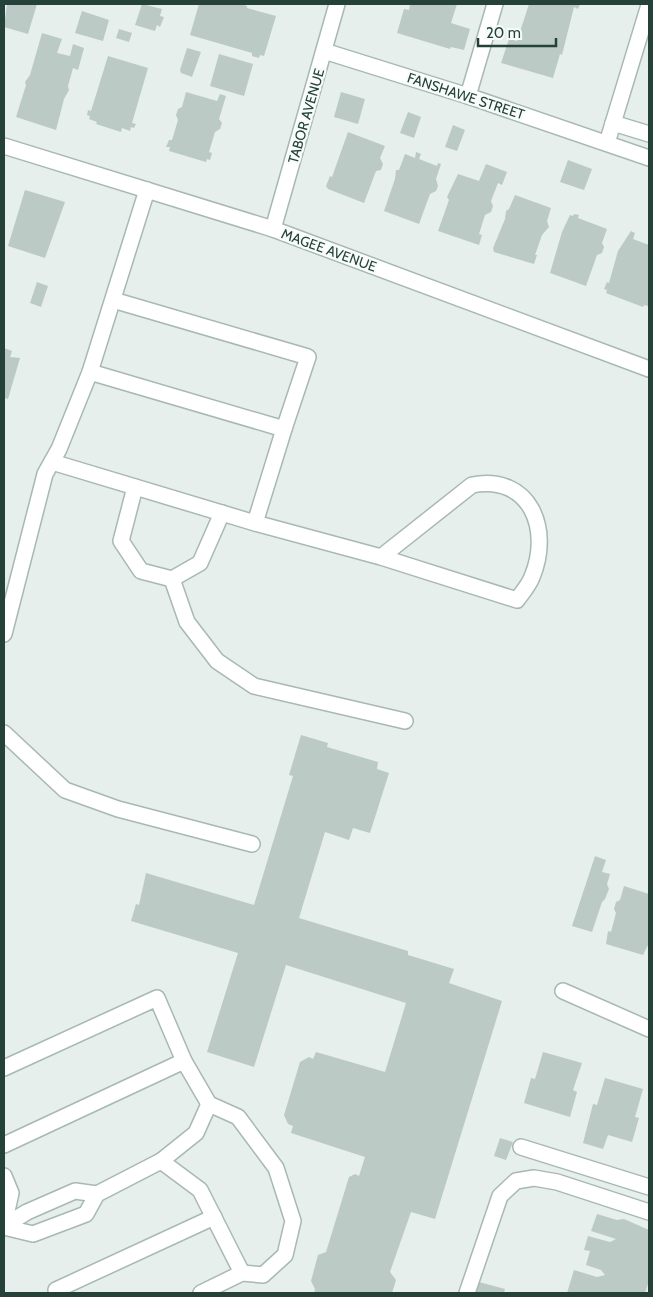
<svg xmlns="http://www.w3.org/2000/svg" width="653" height="1297" font-family="Cabin,sans-serif">
  <rect width="100%" height="100%" fill="#e6efeb"/>
  <g fill="#bbcac4">
    <polygon points="7,4 37,4 28,34 4,27"/>
    <polygon points="142,4 162,9 160,16 164,17 160,27 157,25 155,31 135,25"/>
    <polygon points="199,4 241,4 247,6 247,8 276,16 264,56 260,55 259,58 252,56 252,53 190,35"/>
    <polygon points="410,4 457,4 451,23 470,29 464,50 451,47 450,49 397,33 404,9 409,10"/>
    <polygon points="529,4 580,4 578,9 574,7 562,55 560,54 553,78 501,63 509,39 517,41"/>
    <polygon points="82,11 109,20 103,41 75,33"/>
    <polygon points="119,29 132,33 129,42 116,38"/>
    <polygon points="42,33 62,39 57,53 70,56 73,44 84,48 78,70 73,68 68,86 69,90 64,99 56,130 16,117 26,85 25,82 30,75"/>
    <polygon points="187,48 201,52 192,77 181,73 180,70"/>
    <polygon points="219,54 253,64 244,96 210,86"/>
    <polygon points="108,56 148,68 132,123 136,124 134,128 131,127 130,131 122,128 121,132 96,124 97,122 89,119 90,116 87,115 88,110 91,111"/>
    <polygon points="186,92 217,101 220,94 226,96 219,119 222,123 220,129 215,132 209,152 212,153 210,160 207,159 206,162 169,151 170,147 166,147 169,140 172,140 178,120 176,115 178,109 182,107"/>
    <polygon points="341,92 365,99 358,124 334,117"/>
    <polygon points="408,112 421,117 414,138 400,133"/>
    <polygon points="453,125 465,130 457,151 445,147"/>
    <polygon points="348,132 385,146 380,158 383,164 381,170 376,171 364,203 328,189 326,186 330,176 332,177"/>
    <polygon points="416,152 421,154 419,159 437,166 438,163 441,164 436,179 438,186 436,191 430,194 419,224 384,211 395,179 396,170 399,170 405,154 415,158"/>
    <polygon points="568,160 592,169 584,190 560,182"/>
    <polygon points="486,164 507,172 502,185 498,183 491,201 493,206 491,212 485,215 479,234 482,235 479,245 438,231 449,200 447,197 458,174 479,181"/>
    <polygon points="25,190 65,202 45,258 8,246"/>
    <polygon points="515,195 551,208 547,221 549,227 542,235 535,255 537,255 534,264 494,252 493,248 505,219 506,211 509,209"/>
    <polygon points="574,214 579,215 578,218 607,229 602,243 604,247 602,253 597,255 586,286 550,273 562,232 570,215 573,216"/>
    <polygon points="631,231 635,233 633,239 649,245 648,306 644,305 643,307 606,293 607,290 604,289 607,282 609,283 618,251"/>
    <polygon points="37,282 48,286 41,307 30,303"/>
    <polygon points="4,348 12,351 10,357 20,358 8,399 4,398"/>
    <polygon points="301,735 328,743 327,747 378,762 377,769 389,773 370,833 353,828 349,840 325,832 299,918 408,951 408,955 454,969 449,983 502,1001 435,1219 411,1212 390,1272 396,1280 392,1293 314,1293 315,1289 311,1281 318,1255 326,1252 349,1177 355,1174 359,1176 365,1157 291,1133 293,1126 288,1124 284,1115 300,1062 309,1057 313,1059 316,1052 385,1072 406,1003 286,965 254,1067 207,1052 238,953 131,921 136,904 139,905 146,873 254,905 293,776 289,775"/>
    <polygon points="595,856 606,860 602,872 610,874 607,884 609,889 605,899 602,902 592,932 572,926"/>
    <polygon points="624,886 649,894 649,943 643,955 606,944 608,931 611,932 616,913 614,909 616,902 620,900"/>
    <polygon points="543,1052 582,1063 573,1090 577,1092 570,1117 524,1103 531,1078 535,1079"/>
    <polygon points="605,1078 643,1089 635,1117 639,1118 632,1142 608,1135 603,1149 583,1143 593,1104 597,1105"/>
    <polygon points="500,1138 513,1142 506,1160 494,1156"/>
    <polygon points="597,1214 617,1220 624,1219 649,1230 649,1281 645,1293 567,1293 574,1270 597,1277 605,1275 601,1270 586,1265 590,1251 584,1250 588,1236 610,1242 616,1239 591,1231"/>
    <polygon points="479,1282 505,1289 504,1293 476,1293"/>
  </g>
  <g fill="none" stroke-linecap="round" stroke-linejoin="round">
    <defs>
      <g id="minor">
        <polyline points="324,51 468,96 649,158"/>
        <polyline points="468,96 495,4"/>
        <polyline points="613,123 649,134"/>
        <polyline points="607,143 649,5"/>
        <polyline points="4,146 273,229 649,369"/>
        <polyline points="273,229 337,4"/>
        <polyline points="90,372 284,429 308,357 113,300"/>
        <polyline points="52,462 255,523 284,429"/>
        <polyline points="135,487 121,541 141,571 172,579 200,563 222,513"/>
        <path d="M255 523 381 557 517 600C522 593 529 585 532 577 552 529 530 474 472 485L381 557"/>
        <polyline points="172,579 187,622 217,661 254,686 405,721"/>
        <polyline points="4,634 45,474 59,449 90,372 147,190"/>
        <polyline points="4,733 65,790 118,809 252,844"/>
        <polyline points="563,991 649,1029"/>
        <polyline points="4,1068 157,998 184,1061 209,1104 238,1117 276,1168 293,1221 285,1255 263,1275 242,1273 201,1293"/>
        <polyline points="4,1145 184,1061"/>
        <polyline points="521,1147 649,1187"/>
        <polyline points="161,1161 196,1133 209,1104"/>
        <polyline points="4,1176 11,1193 4,1224"/>
        <polyline points="4,1226 27,1212 75,1191 97,1194"/>
        <polyline points="4,1227 33,1234 86,1214 97,1194 161,1161 200,1190 242,1273"/>
        <polyline points="58,1293 56,1290 214,1217"/>
        <polyline points="467,1293 500,1196 516,1181 534,1178 557,1182 649,1212"/>
      </g>
    </defs>
    <use href="#minor" stroke="#a8b8b2" stroke-width="18"/>
    <use href="#minor" stroke="#fff" stroke-width="15"/>
  </g>
  <g text-anchor="middle" stroke-width="4.5" stroke-linejoin="round" paint-order="stroke">
    <g font-size="14" fill="#24423a" stroke="#f7fbf9">
      <text transform="translate(466 96) rotate(18)" y="5">FANSHAWE STREET</text>
      <text transform="translate(306 116) rotate(-74)" y="5">TABOR AVENUE</text>
      <text transform="translate(329 250) rotate(20)" y="5">MAGEE AVENUE</text>
    </g>
  </g>
  <rect width="653" height="1297" fill="none" stroke="#24423a" stroke-width="10"/>
  <path d="M478 38v8h78v-8" fill="none" stroke="#24423a" stroke-width="2.5"/>
  <text x="486" y="38" font-size="15" fill="#24423a" stroke="#f7fbf9" stroke-width="4" paint-order="stroke">20 m</text>
</svg>
